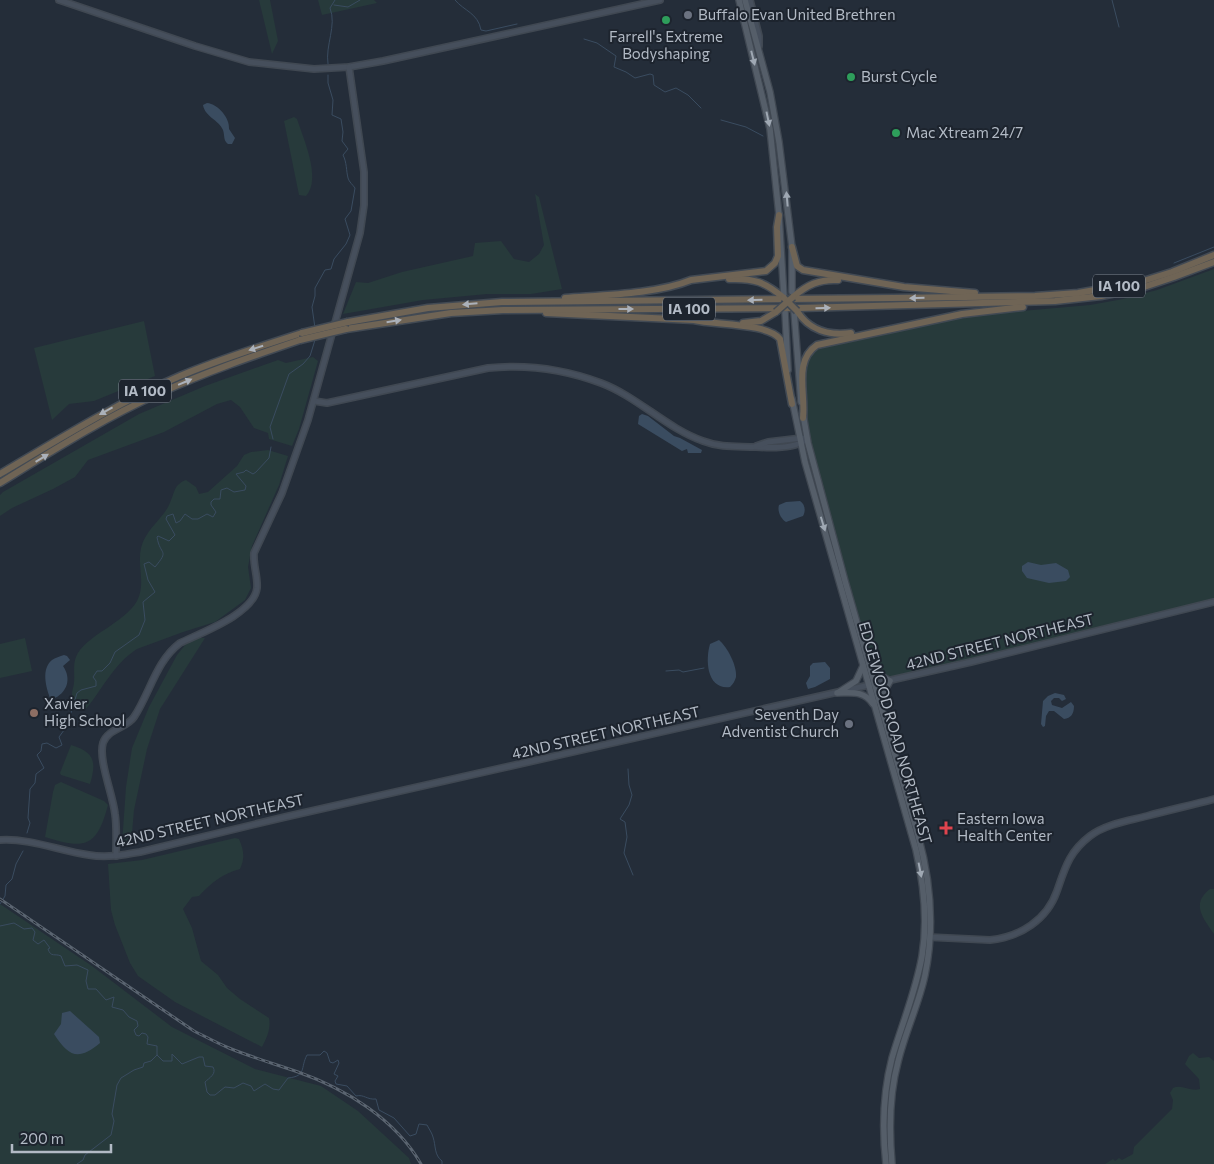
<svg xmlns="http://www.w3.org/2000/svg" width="1214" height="1164" font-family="Commissioner,sans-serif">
  <rect width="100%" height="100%" fill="#242d39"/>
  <g fill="#273a3b">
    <polygon points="259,0 270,0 278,41 272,54"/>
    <polygon points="318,0 374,0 377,3 322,15"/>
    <path d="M294 117 297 119C303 138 322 179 306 196L299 195 284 121Z"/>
    <polygon points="535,194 539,197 562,289 531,294 487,294 423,300 343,314 356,282 368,283 402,272 473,256 475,243 501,241 514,259 529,262 539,254 544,245"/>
    <polygon points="1214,269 1214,602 874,684 813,460 804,406 802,372 810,350 966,316 1090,305 1123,299 1157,290"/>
    <polygon points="144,321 155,376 94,401 69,404 52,420 34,348"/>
    <polygon points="313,357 318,361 299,429 292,446 269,439 268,433 254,428 240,407 231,400 217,404 164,432 88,460 75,477 53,489 12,508 0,516 0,495 3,492 139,414 205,386 278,360 286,363"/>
    <path d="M268 450 288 456 279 485 252 546 248 567 251 588 245 600 215 622 183 632 137 649C113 664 102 691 84 711 73 707 70 699 73 688 76 678 72 667 76 657 84 636 125 623 137 601 146 584 137 566 141 548 145 531 160 521 168 507 172 500 173 492 177 486 180 483 182 481 186 480L196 487 199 494 208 492 237 466 244 455 251 452Z"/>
    <polygon points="25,638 32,671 0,678 0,644"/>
    <polygon points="198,638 205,638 160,709 147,749 134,810 131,845 122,844 126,787 132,748 149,707 177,655 186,644"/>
    <path d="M71 745C94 752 97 761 90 784L61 775 60 773Z"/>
    <path d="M61 782 104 801 108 805C97 847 85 850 45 837L53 792 55 785Z"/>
    <path d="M235 838 239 839C244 850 245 859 240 869 222 874 211 883 199 896L192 897 183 909 192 928 201 961 218 975 227 988 240 999 269 1018C271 1029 267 1037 262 1047L175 1002 138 976 130 963 115 925 111 910 108 864 142 860Z"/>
    <path d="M1210 889H1214V934C1204 919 1190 904 1210 889Z"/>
    <polygon points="0,904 92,966 172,1027 255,1069 321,1086 358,1111 409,1158 411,1164 0,1164"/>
    <path d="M1193 1053 1199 1058 1209 1057 1214 1061V1164H1105L1113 1159 1115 1161 1119 1158 1122 1160 1133 1154 1134 1147 1172 1109 1173 1100 1170 1093 1173 1088C1182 1084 1190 1092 1200 1089L1199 1079 1185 1064 1189 1056Z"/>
  </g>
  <g fill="#3a4c60">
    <path d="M207 103C218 104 230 118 229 129L235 138 232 144H228C223 140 225 136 223 130 219 120 205 117 203 105Z"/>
    <polygon points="642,414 648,416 674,436 680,438 702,450 701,453 688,453 687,449 682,451 638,424 639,416"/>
    <path d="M800 501C805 504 806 511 803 516L786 522C781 519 777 511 779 505L786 502Z"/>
    <polygon points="1028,562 1041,565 1056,563 1068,570 1070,577 1066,581 1049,583 1027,578 1022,571 1022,566"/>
    <path d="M719 640C727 647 737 665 736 677 735 681 733 684 730 687 707 690 705 661 710 644Z"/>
    <path d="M64 655 67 656 70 660 63 666C72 679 67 693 53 699L50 698C46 687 41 669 52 660 55 658 60 656 64 655Z"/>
    <polygon points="825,662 830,668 830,679 815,687 808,689 806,683 810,676 810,666 813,663"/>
    <path d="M1055 693 1064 695 1066 699 1062 701 1059 698H1054L1051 701 1052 705 1062 708 1071 702 1074 706C1074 714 1071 718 1064 719L1054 711H1049L1046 716 1045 726 1043 727 1041 724 1043 701 1048 696Z"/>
    <path d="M70 1011 99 1037 100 1043C78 1061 69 1057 54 1034L61 1024 62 1013Z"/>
  </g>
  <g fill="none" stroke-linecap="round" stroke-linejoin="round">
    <g stroke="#3a4c60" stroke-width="1">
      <path d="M455 0C464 11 478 13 481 30L486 31 517 24"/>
      <polyline points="1112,0 1119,27"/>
      <polyline points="334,5 348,7 360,0"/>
      <polyline points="584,39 597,43 616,56 614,67 626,72 635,78 650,74 653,75 654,85 665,92 676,88 688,95 701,108"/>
      <path d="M328 64C325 45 337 26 330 8L335 0"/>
      <polyline points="721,120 746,127 763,136"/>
      <polyline points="1174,263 1214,247"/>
      <path d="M315 328 312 307 315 296V288L325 270 331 269 334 259 346 244 350 235 345 219 351 211 355 188C353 185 349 182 348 178 346 170 347 163 343 155L348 149 342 141 343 132 341 119 332 115 333 100 328 83V75"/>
      <polyline points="273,439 270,427 289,374 303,364 310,356 315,340"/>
      <polyline points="666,671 679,670 683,672 704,668"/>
      <polyline points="628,769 629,785 632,795 629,805 620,819 625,822 627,837 624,853 633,875"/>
      <path d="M27 833 30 823 28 818 30 789 35 783 36 774 44 768 37 755 41 751 42 744 47 743 56 748 62 745 59 737 67 726 77 693 81 690 96 686V681L93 677 97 671H102L110 663 115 652 139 635 145 620 143 602 155 592 148 580 144 564 149 562 155 567C170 549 160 556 157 537L158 536 169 541 175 535 166 519 167 516 173 514 176 523 180 521 185 514 192 519H198L207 514 213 517 216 512 211 505V502L214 499H220L221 490 227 488 234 492 245 490 246 486 236 474 244 472 246 470 253 474 256 472 269 458 271 447"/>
      <polyline points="0,904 5,896 6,885 12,879 16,864 23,851"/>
      <path d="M0 926 14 923 24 929 32 928 35 932 33 940 38 944 44 940 50 948 48 949C51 958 55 953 61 956L65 966 77 965 88 970 86 981 88 989H96L106 1000 114 997 112 1007 123 1010 129 1017 137 1021 138 1026 134 1030 136 1035 139 1036 142 1033 146 1034 148 1037 147 1044 157 1046V1055L163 1061H172V1054L182 1064 199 1057H203L205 1066 213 1067C217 1074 209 1078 205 1082L207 1092 210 1095H215L225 1087 234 1088 243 1083 251 1086 254 1091 265 1084 273 1089 279 1090 288 1078C307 1076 300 1068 307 1055H320L324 1051 327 1053 330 1062 333 1063 338 1060 339 1063 334 1074 338 1076 335 1081 336 1084 347 1086 356 1096C364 1094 367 1100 376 1099L379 1110 394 1118 410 1136 416 1134 419 1124 427 1125C429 1129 432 1133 433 1137 436 1146 434 1155 442 1161V1164"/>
      <polyline points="77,1164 83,1160 85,1155 111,1135 114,1121 112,1114 117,1085 121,1078 134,1070 143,1067 144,1063 151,1061 157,1055"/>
    </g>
    <defs>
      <g id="secondary">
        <polyline points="59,0 195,46 249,62 314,69 349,67 383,61 660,0"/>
        <polyline points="750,0 759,36 759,46"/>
        <path d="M314 401 327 403 488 368C527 364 564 369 601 383 638 397 666 428 703 441 721 448 738 446 756 447 770 448 792 449 804 441"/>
        <polyline points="756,446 768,442 802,438"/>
        <path d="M0 840C30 838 60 851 89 855 106 858 123 855 140 852L285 817 971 662 1214 602"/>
        <path d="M116 856C116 842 117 827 115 814 113 795 98 759 103 743 107 729 127 728 134 717 150 693 156 661 180 643 200 633 254 614 257 588 258 577 253 565 254 553L282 493 308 420 360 233 364 205V172L349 67"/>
        <path d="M927 937 990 940C1020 937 1047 920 1057 891 1065 868 1069 852 1090 836 1106 824 1128 821 1147 816 1169 810 1192 805 1214 799"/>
      </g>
      <g id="primary">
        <polyline points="739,0 770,129 779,215 784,298"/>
        <polyline points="745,0 770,92 779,142 792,247 792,292"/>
        <polyline points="785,311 788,370"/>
        <polyline points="794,311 801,402"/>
        <path d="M792 399 805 462 916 850C924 885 928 920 922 956 916 991 902 1024 892 1058 883 1093 882 1129 886 1164"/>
        <path d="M803 414 808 443 845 581 918 835C931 882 935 927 925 975 919 1004 905 1032 898 1062 889 1095 889 1130 892 1164"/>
        <polyline points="871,670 890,681 879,701"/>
        <polyline points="839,692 856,681 863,666"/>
        <path d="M837 693C851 693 864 690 873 704"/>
      </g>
      <g id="highway">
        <polyline points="792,247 797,266 803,270 904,287 975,293"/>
        <path d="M729 279C754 278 765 282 784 298"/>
        <path d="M793 297C807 285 819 279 838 280"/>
        <path d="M565 298C603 295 657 294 691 280L766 271 775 263 778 256 777 227 779 215"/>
        <path d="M797 311C809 330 829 336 851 333"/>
        <path d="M546 313 694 320C715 325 768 323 780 339L792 404"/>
        <polyline points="348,322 428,308 502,302 893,298 1035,296 1078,293 1140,282 1172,272 1214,255"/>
        <polyline points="743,323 761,321 776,312"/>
        <polyline points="346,329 451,313 503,310 800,308 1055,301 1101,296 1141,288 1174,277 1214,262"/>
        <path d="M803 418C806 393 793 361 817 345L962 314 1023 307"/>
        <path d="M0 474C59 439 117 403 180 376 220 359 261 346 302 333"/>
        <path d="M0 483C52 451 104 418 160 393 206 372 253 356 300 340"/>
      </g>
    </defs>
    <use href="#secondary" stroke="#404852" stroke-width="8"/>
    <use href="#primary" stroke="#404852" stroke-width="8"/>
    <use href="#highway" stroke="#424a54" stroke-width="9"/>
    <use href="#secondary" stroke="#464f5c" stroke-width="5"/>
    <use href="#primary" stroke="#555e69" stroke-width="5.5"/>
    <use href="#highway" stroke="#6f6455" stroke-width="6"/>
    <defs>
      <path id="rail" d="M0 899 194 1031C206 1037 217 1043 229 1048 251 1057 275 1064 298 1072 346 1089 395 1119 421 1164"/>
    </defs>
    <use href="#rail" stroke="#5a6470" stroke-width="3"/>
    <use href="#rail" stroke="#1d242e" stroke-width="1" stroke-dasharray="4" stroke-linecap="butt"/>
    <defs>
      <g id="highway-bridge">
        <polyline points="784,298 797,311"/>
        <polyline points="776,312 793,297"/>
        <polyline points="302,333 348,322"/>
        <polyline points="300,340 346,329"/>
      </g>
    </defs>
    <use href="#highway-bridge" stroke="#424a54" stroke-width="9" stroke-linecap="butt"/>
    <use href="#highway-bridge" stroke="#6f6455" stroke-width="6"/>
  </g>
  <defs><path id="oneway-solid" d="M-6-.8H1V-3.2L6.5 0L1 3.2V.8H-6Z" transform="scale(1.25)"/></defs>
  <g fill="#9fa8b3">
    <use href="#oneway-solid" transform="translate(753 58) rotate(76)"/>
    <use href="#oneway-solid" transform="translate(768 119) rotate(78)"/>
    <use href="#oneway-solid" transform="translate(787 199) rotate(-95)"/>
    <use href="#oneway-solid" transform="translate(823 524) rotate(73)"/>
    <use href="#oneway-solid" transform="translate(920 870) rotate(79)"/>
  </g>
  <g fill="#abb1ba">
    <use href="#oneway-solid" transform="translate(917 298) rotate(179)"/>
    <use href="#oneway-solid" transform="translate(755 300) rotate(179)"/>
    <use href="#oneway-solid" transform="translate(470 304) rotate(175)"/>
    <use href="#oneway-solid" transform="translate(823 308) rotate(-2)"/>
    <use href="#oneway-solid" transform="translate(626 309)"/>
    <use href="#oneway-solid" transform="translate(394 321) rotate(-9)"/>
    <use href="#oneway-solid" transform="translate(256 348) rotate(163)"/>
    <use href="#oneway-solid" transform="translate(185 382) rotate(-23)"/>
    <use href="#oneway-solid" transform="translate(106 411) rotate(151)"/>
    <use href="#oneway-solid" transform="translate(42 458) rotate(-31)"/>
  </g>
  <g fill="#6b7280" stroke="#1d242e" stroke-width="2">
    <circle cx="688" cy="15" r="5"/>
    <circle cx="849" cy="724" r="5"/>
  </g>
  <g fill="#2e9e5b" stroke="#1d242e" stroke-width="2">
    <circle cx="666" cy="20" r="5"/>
    <circle cx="851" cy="77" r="5"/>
    <circle cx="896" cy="133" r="5"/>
  </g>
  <circle fill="#8d6e63" stroke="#1d242e" stroke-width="2" cx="34" cy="713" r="5"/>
  <path fill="#e0444e" stroke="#1d242e" stroke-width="2" d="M943.5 820.5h5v5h5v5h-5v5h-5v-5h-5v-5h5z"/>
  <g text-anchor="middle" stroke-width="4" stroke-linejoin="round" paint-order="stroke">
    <g fill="#1d242e" stroke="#858d98" stroke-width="1">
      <rect x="1093" y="274.5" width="52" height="23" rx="4"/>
      <rect x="663" y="297.5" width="52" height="23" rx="4"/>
      <rect x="119" y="379.5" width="52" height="23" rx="4"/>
    </g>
    <g font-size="14" font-weight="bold" fill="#b2bac5">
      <text x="1119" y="291">IA 100</text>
      <text x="689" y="314">IA 100</text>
      <text x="145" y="396">IA 100</text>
    </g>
    <g font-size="15" fill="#b2bac5" stroke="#1d242e" text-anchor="start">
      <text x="698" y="20">Buffalo Evan United Brethren</text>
      <text x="666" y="42" text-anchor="middle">Farrell's Extreme<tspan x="666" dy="17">Bodyshaping</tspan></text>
      <text x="861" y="82">Burst Cycle</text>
      <text x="906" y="138">Mac Xtream 24/7</text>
      <text x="44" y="709">Xavier<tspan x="44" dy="17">High School</tspan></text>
      <text x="839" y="720" text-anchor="end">Seventh Day<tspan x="839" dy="17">Adventist Church</tspan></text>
      <text x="957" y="824">Eastern Iowa<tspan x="957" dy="17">Health Center</tspan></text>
    </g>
    <g font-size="15" fill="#b2bac5" stroke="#1d242e">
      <text transform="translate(1000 642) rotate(-14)" y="5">42ND STREET NORTHEAST</text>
      <text transform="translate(606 733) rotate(-13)" y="5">42ND STREET NORTHEAST</text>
      <text transform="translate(895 733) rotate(74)" y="5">EDGEWOOD ROAD NORTHEAST</text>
      <text transform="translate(210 821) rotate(-13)" y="5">42ND STREET NORTHEAST</text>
    </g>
  </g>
  <path d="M12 1144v8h99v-8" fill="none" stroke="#b2bac5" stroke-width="2.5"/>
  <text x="20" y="1144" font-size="15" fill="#b2bac5" stroke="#1d242e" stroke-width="4" paint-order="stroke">200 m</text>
</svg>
